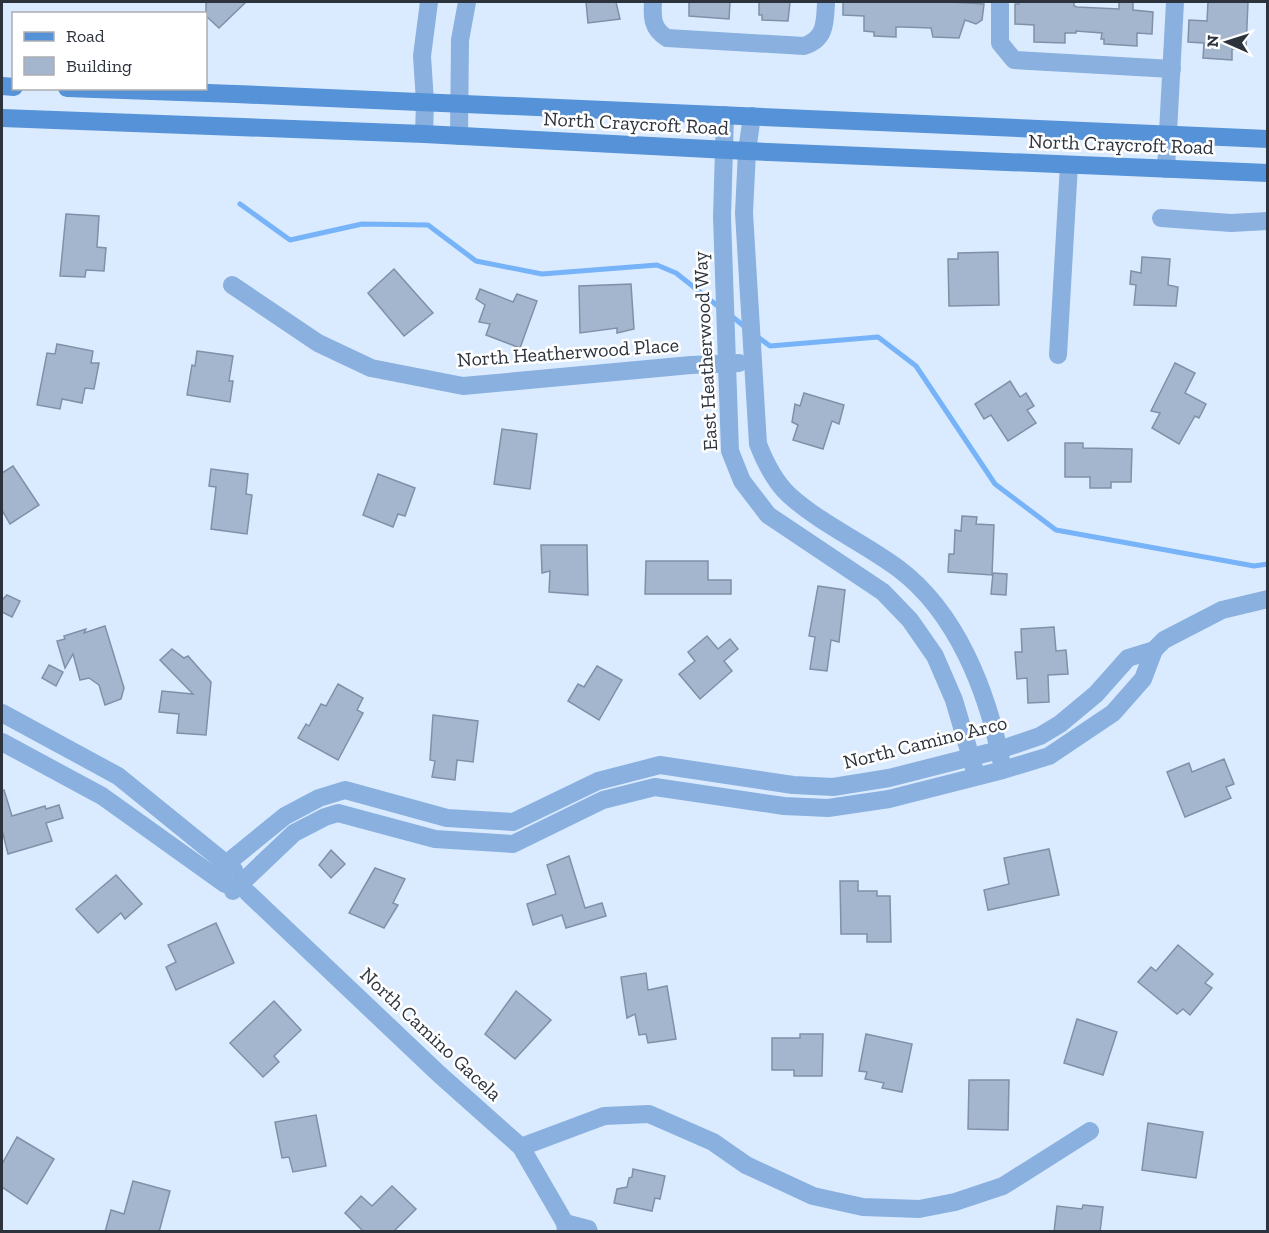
<svg xmlns="http://www.w3.org/2000/svg" width="1269" height="1233" font-family="'Zilla Slab',serif">
  <rect width="100%" height="100%" fill="#dbebff"/>
  <g fill="none" stroke-linecap="round" stroke-linejoin="round">
    <g stroke="#77b3f8" stroke-width="5">
      <polyline points="240,204 290,240 362,224 428,225 476,261 542,274 657,265 676,273 719,307"/>
      <polyline points="729,314 745,327"/>
      <polyline points="755,335 770,346 878,337 916,366 995,484 1056,530 1254,566 1268,564"/>
    </g>
  </g>
  <g fill="#a3b6ce" stroke="#7f91a8" stroke-width="1.5">
    <polygon points="206,2 246,2 219,28 206,16"/>
    <polygon points="586,2 616,2 620,19 588,23"/>
    <polygon points="689,2 730,2 729,19 689,16"/>
    <polygon points="759,2 790,2 788,21 762,20 762,15 759,15"/>
    <polygon points="843,2 950,2 984,4 982,20 976,24 965,20 959,38 933,37 931,28 903,27 896,27 896,37 874,36 874,32 864,31 864,16 843,15"/>
    <polygon points="1019,2 1074,2 1074,6 1077,7 1119,9 1119,2 1133,2 1133,10 1153,12 1152,34 1137,33 1137,46 1104,44 1104,39 1101,39 1102,33 1076,31 1076,33 1065,33 1065,43 1034,42 1034,25 1015,24 1015,4 1019,4"/>
    <polygon points="1208,2 1248,2 1246,49 1232,49 1232,60 1203,58 1204,43 1188,42 1189,20 1207,21"/>
    <polygon points="66,214 99,216 97,247 106,248 104,271 86,270 85,277 60,276"/>
    <polygon points="998,252 999,305 949,306 948,259 958,259 958,253"/>
    <polygon points="1142,257 1170,259 1168,285 1178,287 1176,306 1134,305 1136,285 1130,284 1131,271 1141,273"/>
    <polygon points="394,269 433,313 404,336 368,293"/>
    <polygon points="631,284 634,329 617,333 617,328 580,333 579,286"/>
    <polygon points="480,289 513,302 517,294 537,301 520,348 486,335 490,324 479,322 485,305 476,299"/>
    <polygon points="57,344 93,351 91,363 99,363 94,389 85,388 82,403 62,399 60,409 37,405 47,353 55,354"/>
    <polygon points="197,351 233,356 229,381 233,381 230,402 187,395 192,365 195,366"/>
    <polygon points="1175,363 1195,373 1185,393 1206,404 1199,418 1195,416 1179,444 1152,428 1160,413 1151,411"/>
    <polygon points="1010,381 1020,397 1026,393 1034,406 1027,410 1036,423 1008,441 991,415 984,419 975,404"/>
    <polygon points="804,393 844,405 839,424 832,421 823,449 793,440 798,425 792,422 795,404 800,406"/>
    <polygon points="502,429 537,434 530,489 494,484"/>
    <polygon points="1065,443 1083,443 1083,448 1132,449 1131,482 1111,482 1111,488 1090,488 1090,477 1065,477"/>
    <polygon points="13,466 39,505 10,524 2,510 2,473"/>
    <polygon points="211,469 248,474 246,494 252,495 247,534 211,529 216,487 209,486"/>
    <polygon points="378,474 415,488 405,516 398,514 393,527 363,515"/>
    <polygon points="962,516 977,517 976,524 994,525 992,575 948,572 949,554 954,554 955,530 961,531"/>
    <polygon points="541,545 587,545 588,595 549,592 550,571 542,573"/>
    <polygon points="646,561 708,561 708,580 731,580 731,594 645,594"/>
    <polygon points="993,573 1007,574 1006,595 991,594"/>
    <polygon points="818,586 845,590 839,642 831,640 827,671 810,669 815,637 809,636"/>
    <polygon points="7,595 20,601 12,617 2,612 2,600"/>
    <polygon points="105,626 124,688 121,699 105,705 99,685 89,678 80,680 73,654 65,668 57,641 65,639 64,636 86,629 84,633"/>
    <polygon points="1054,627 1056,651 1066,650 1068,674 1048,675 1049,702 1028,703 1027,678 1017,679 1015,652 1022,652 1021,629"/>
    <polygon points="707,636 718,649 730,639 738,649 724,661 732,671 700,699 679,674 695,661 688,652"/>
    <polygon points="172,649 184,658 188,656 211,682 206,735 177,733 179,714 159,712 162,691 193,694 160,660"/>
    <polygon points="49,665 63,672 56,686 42,678"/>
    <polygon points="597,666 622,680 599,720 568,701 578,684 584,687"/>
    <polygon points="338,684 363,698 357,710 363,713 338,760 298,738 306,724 309,726 321,704 326,706"/>
    <polygon points="433,715 478,721 473,762 457,760 455,780 432,777 435,761 430,760"/>
    <polygon points="1224,759 1234,784 1226,787 1231,798 1185,817 1167,772 1189,763 1192,772"/>
    <polygon points="4,790 12,816 45,806 46,809 59,805 63,818 46,823 52,841 8,854 2,830 2,791"/>
    <polygon points="1049,849 1059,895 988,910 984,890 1009,884 1004,858"/>
    <polygon points="331,850 345,864 331,878 319,865"/>
    <polygon points="569,856 585,908 602,903 606,916 566,928 562,915 533,925 527,904 556,894 547,865"/>
    <polygon points="375,868 405,879 393,903 398,905 384,928 349,913"/>
    <polygon points="116,875 142,904 125,919 121,913 98,933 76,909"/>
    <polygon points="840,881 858,881 858,891 877,891 877,896 890,896 891,942 867,942 867,934 841,934"/>
    <polygon points="216,923 234,963 176,990 166,967 176,962 168,945"/>
    <polygon points="1178,945 1213,974 1205,983 1212,988 1190,1015 1183,1009 1177,1014 1138,982 1151,967 1156,971"/>
    <polygon points="646,973 648,990 667,986 676,1039 648,1043 646,1034 639,1035 635,1014 627,1018 621,977"/>
    <polygon points="516,991 551,1020 515,1059 485,1034"/>
    <polygon points="274,1001 301,1030 274,1056 279,1062 263,1077 230,1043"/>
    <polygon points="1077,1019 1117,1032 1103,1075 1064,1063"/>
    <polygon points="800,1034 823,1034 822,1076 794,1076 794,1070 772,1070 772,1038 800,1038"/>
    <polygon points="866,1034 912,1044 902,1092 882,1088 884,1083 865,1079 867,1072 859,1071"/>
    <polygon points="969,1080 1009,1080 1008,1130 968,1129"/>
    <polygon points="316,1115 326,1166 293,1172 289,1157 282,1158 275,1122"/>
    <polygon points="1148,1123 1203,1132 1196,1178 1142,1170"/>
    <polygon points="17,1137 54,1159 27,1204 2,1187 2,1164"/>
    <polygon points="633,1169 665,1176 660,1199 655,1198 652,1211 614,1203 617,1189 627,1187 629,1178 632,1177"/>
    <polygon points="133,1181 170,1191 159,1232 105,1232 111,1210 124,1214"/>
    <polygon points="392,1186 416,1209 393,1232 364,1232 345,1213 361,1196 372,1206"/>
    <polygon points="1083,1205 1103,1207 1100,1232 1054,1232 1057,1206 1082,1209"/>
  </g>
  <g fill="none" stroke-linecap="round" stroke-linejoin="round">
    <g stroke="#89b0df" stroke-width="18">
      <path d="M653 2C652 17 652 29 667 38L804 46C826 39 825 22 826 2"/>
      <polyline points="1000,2 1000,43 1014,60 1172,69"/>
      <polyline points="725,115 722,217 730,451 742,481 768,515 883,592 910,620 935,656 954,700 974,768"/>
      <path d="M752 116 747 151 744 213 758 444C765 462 774 481 789 495 821 524 864 543 899 569 957 613 987 691 1001 760"/>
      <polyline points="424,134 425,102 422,56 429,2"/>
      <polyline points="459,136 460,40 467,2"/>
      <polyline points="1166,169 1175,2"/>
      <polyline points="1161,218 1231,223 1268,221"/>
      <polyline points="232,285 318,343 371,368 463,386 691,365 739,363"/>
      <polyline points="1058,355 1069,165"/>
      <polyline points="2,713 118,776 234,870"/>
      <polyline points="2,742 102,796 225,884"/>
      <polyline points="215,876 226,864 285,816 319,798 345,790 447,818 513,822 598,781 660,765 793,785 833,787 889,778 999,750 1040,736 1060,724 1096,694 1128,658 1154,650 1164,640 1222,610 1268,599"/>
      <polyline points="233,891 294,833 325,817 338,813 435,839 513,844 603,800 655,787 784,806 828,808 889,799 1003,770 1049,756 1113,713 1143,679 1154,650"/>
      <polyline points="248,893 439,1074 521,1147 565,1223 566,1232"/>
      <polyline points="521,1147 604,1116 649,1114 713,1142 746,1165 813,1196 863,1207 919,1209 955,1202 1003,1186 1090,1131"/>
      <polyline points="565,1223 588,1229 589,1232"/>
    </g>
    <g stroke="#5692d7" stroke-width="18">
      <polyline points="2,86 14,87"/>
      <polyline points="67,88 236,94 1268,139"/>
      <polyline points="2,118 424,134 747,151 1268,173"/>
    </g>
  </g>
  <g text-anchor="middle" stroke-width="5" stroke-linejoin="round" paint-order="stroke">
    <g font-size="20" fill="#2c333d" stroke="#fff">
      <text transform="translate(636 123) rotate(3)" y="7">North Craycroft Road</text>
      <text transform="translate(1121 144) rotate(2)" y="7">North Craycroft Road</text>
      <text transform="translate(705 351) rotate(-93)" y="7">East Heatherwood Way</text>
      <text transform="translate(568 352) rotate(-4)" y="7">North Heatherwood Place</text>
      <text transform="translate(925 742) rotate(-14)" y="7">North Camino Arco</text>
      <text transform="translate(431 1034) rotate(43)" y="7">North Camino Gacela</text>
    </g>
  </g>
  <rect width="1269" height="1233" fill="none" stroke="#2c333d" stroke-width="6"/>
  <rect x="12" y="12" width="195" height="78" fill="#ffffff" stroke="#abadb1" stroke-width="1.5"/>
  <rect x="24" y="32" width="30" height="9" fill="#5692d7" stroke="#abadb1" stroke-width="1.5"/>
  <text x="66" y="42" font-size="18" fill="#2c333d">Road</text>
  <rect x="24" y="57" width="30" height="18" fill="#a3b6ce" stroke="#abadb1" stroke-width="1.5"/>
  <text x="66" y="72" font-size="18" fill="#2c333d">Building</text>
  <g transform="translate(1227 42) rotate(273)" stroke="#ffffff" stroke-width="4.5" paint-order="stroke">
  <path d="M0-4.5L10 22L0 15L-10 22Z" fill="#2c333d"/>
  <text y="-9" font-size="16" font-weight="bold" text-anchor="middle" fill="#2c333d">N</text>
  </g>
</svg>
